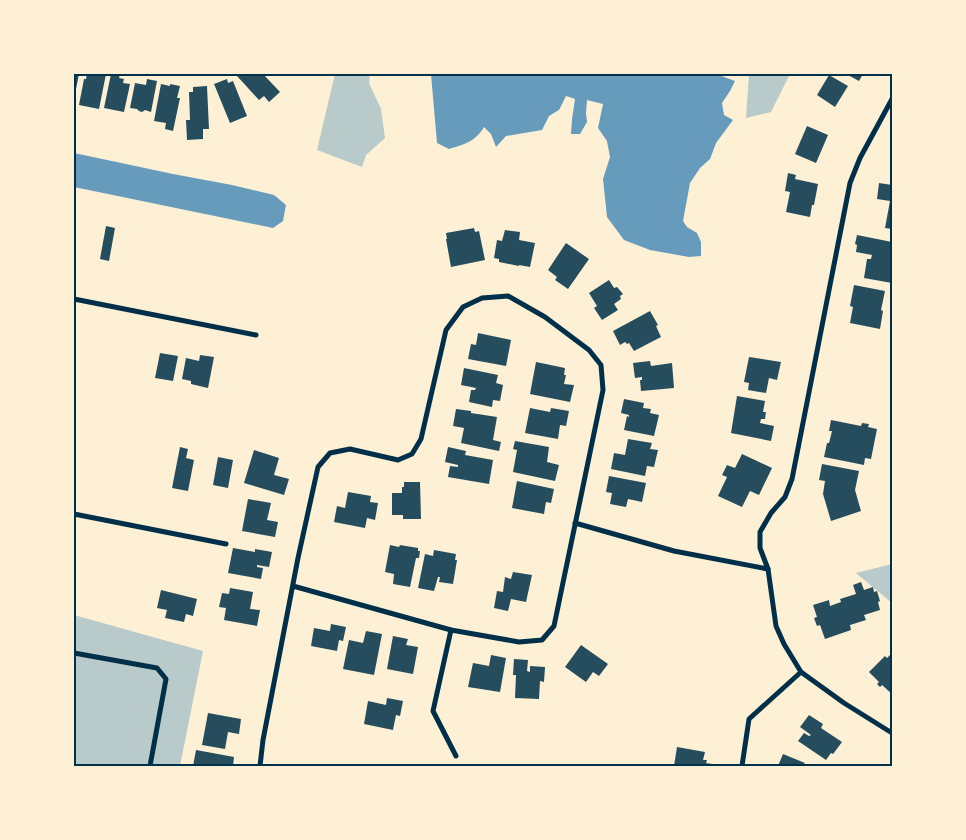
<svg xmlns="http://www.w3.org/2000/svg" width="966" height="840" font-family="'Asap Condensed',sans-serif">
  <rect width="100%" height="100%" fill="#fdf0d5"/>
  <g fill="#b9caca">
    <polygon points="335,74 370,74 369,83 381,109 385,138 366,155 362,167 317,150"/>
    <polygon points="749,74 790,74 771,112 746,118"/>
    <polygon points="892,564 892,603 856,573"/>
    <polygon points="74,615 203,651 180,766 74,766"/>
  </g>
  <g fill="#669bbc">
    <path d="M431 74H716L735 81 730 91 722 103 724 115 733 120 716 143 710 159 700 168 690 183 683 221 687 227 697 233 701 242V256L689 257 650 250 624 240 607 217 603 179 610 157 607 141 598 128 603 104 587 100 586 113 587 122 580 134H571L572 119 575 99 566 96 559 110 549 116 542 130 506 136 496 147 491 134 484 127C475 142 465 144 449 149L437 143Z"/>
    <polygon points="74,153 173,174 232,185 274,195 286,205 283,221 273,228 74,187"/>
  </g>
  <g fill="#264d5e">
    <polygon points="74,74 79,74 75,94 74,94"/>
    <polygon points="87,74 106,74 99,109 79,105 84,79 86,79"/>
    <polygon points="111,74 120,74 119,78 124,79 123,83 130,84 124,112 104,108"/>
    <polygon points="239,74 263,74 280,92 269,102 264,96 259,100 237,76"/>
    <polygon points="846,74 863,74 859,81"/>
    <polygon points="829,75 848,86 835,107 817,95"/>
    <polygon points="147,79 157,81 151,112 145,110 142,112 139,111 137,109 130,108 135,83 146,85"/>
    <polygon points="227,79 228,83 233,81 247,116 230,123 214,84"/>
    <polygon points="161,84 170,86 170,84 180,86 177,98 180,98 173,131 165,129 166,123 154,121"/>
    <polygon points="207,86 209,129 203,129 203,139 187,140 186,120 190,120 189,92 193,92 193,87"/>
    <polygon points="807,126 828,135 816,163 795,154"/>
    <polygon points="788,173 796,175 795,179 818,184 814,205 812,205 810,217 786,212 790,192 785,191"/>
    <polygon points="879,183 892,185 892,229 885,228 890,201 877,199"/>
    <polygon points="106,226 115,228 109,261 100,259"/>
    <polygon points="474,228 475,232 479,231 485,260 451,267 446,239 447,239 446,233"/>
    <polygon points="505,230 520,232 519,240 535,243 530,267 519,265 519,266 499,262 499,259 494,258 497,240 502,241"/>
    <polygon points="857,235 892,242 892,283 864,278 867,259 871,259 872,255 856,252 857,245 855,244"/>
    <polygon points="566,243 589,259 568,289 555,280 557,277 548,270"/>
    <polygon points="609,280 614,288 617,287 623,294 620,296 621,299 614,304 618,310 602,320 594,308 597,306 589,293"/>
    <polygon points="854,285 885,291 881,310 883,311 880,329 850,323 853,307 850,306"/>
    <polygon points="650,311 658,325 656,326 661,337 634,351 629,343 627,344 625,342 620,345 613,331"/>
    <polygon points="478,333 511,340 506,366 468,359 471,344 476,345"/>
    <polygon points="160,353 178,356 173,381 155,378"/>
    <polygon points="200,355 214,357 208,388 191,384 191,381 182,379 186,358 199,361"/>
    <polygon points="749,357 781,362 777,380 769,378 766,393 748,390 749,383 744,382"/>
    <polygon points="650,361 651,366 672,363 674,388 641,391 640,380 642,380 642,377 635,378 633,363"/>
    <polygon points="536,362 565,368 564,375 566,375 564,384 574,385 570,402 530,394"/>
    <polygon points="464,368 498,375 496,383 503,385 500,401 493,400 492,407 469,402 471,390 475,390 476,388 461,385"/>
    <polygon points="737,396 765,401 763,412 766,412 765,419 761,419 760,423 774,426 771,441 731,433"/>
    <polygon points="624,399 644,403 643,408 651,409 650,413 659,415 654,436 624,430 627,416 629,417 629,415 621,413"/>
    <polygon points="530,408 550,412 551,408 569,411 566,426 560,425 558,439 525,433"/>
    <polygon points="456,409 471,411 471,413 497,417 493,440 501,442 499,451 461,443 464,428 453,426"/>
    <polygon points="831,420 861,426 862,423 869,424 868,427 877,429 871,459 865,458 864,465 824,457 827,443 829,443 832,431 829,431"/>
    <polygon points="628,439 652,443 650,449 658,450 654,467 647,466 645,476 611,469 614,453 625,455"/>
    <polygon points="515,441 549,447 547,462 559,465 555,481 513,472 517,450 513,449"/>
    <polygon points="180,447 188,449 186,458 194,460 188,491 172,488"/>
    <polygon points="448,447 466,451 465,455 493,460 489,484 448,477 450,466 458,467 458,465 445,462"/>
    <polygon points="254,450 279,458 274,475 289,479 284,495 244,483"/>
    <polygon points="742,454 772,468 759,495 750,491 742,507 718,496 727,477 722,475 727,465 735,468"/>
    <polygon points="218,457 233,460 228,488 213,485"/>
    <polygon points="822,464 859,471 855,490 861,511 831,521 823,494 825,481 819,480"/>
    <polygon points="609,476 646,483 642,502 628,499 626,507 610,504 612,493 606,492"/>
    <polygon points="517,481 554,489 551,503 546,502 544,514 512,508"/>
    <polygon points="404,482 420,482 421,519 403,519 403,515 392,515 392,493 402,493 402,487 404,487"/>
    <polygon points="348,492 371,496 370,502 378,503 375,520 367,518 365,528 334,522 337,506 345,508"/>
    <polygon points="248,499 271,503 267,520 278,522 275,537 242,531"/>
    <polygon points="390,545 399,547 400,545 418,548 418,551 420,551 419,558 416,558 410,587 393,584 394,574 385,572"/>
    <polygon points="233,548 255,552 255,549 272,552 269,567 257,565 257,567 263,568 261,579 228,573"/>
    <polygon points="434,550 456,554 455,560 457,560 453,584 439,582 440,577 438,577 434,591 418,588 425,554 433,556"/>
    <polygon points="513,572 532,575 526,602 511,599 508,611 494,608 497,591 503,592 505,577 511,579"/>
    <polygon points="861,582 864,590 873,587 874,592 877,591 880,601 878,602 880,610 864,615 866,620 850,625 851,630 825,639 820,625 817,626 814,618 817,617 813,605 829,600 830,606 841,602 840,599 856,594 853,585"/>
    <polygon points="230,588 253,592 250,609 260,610 257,626 224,620 226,608 219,607 222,593 229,594"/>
    <polygon points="161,590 197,599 193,616 186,614 184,622 165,618 167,610 157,608"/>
    <polygon points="331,624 346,627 343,641 339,640 337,651 311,646 314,628 330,631"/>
    <polygon points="366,631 382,634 374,675 343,669 349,640 363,643"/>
    <polygon points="393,636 408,639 406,645 418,647 413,674 387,669"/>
    <polygon points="581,645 608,664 599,676 593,672 586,682 565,667"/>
    <polygon points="892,653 892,694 882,685 880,687 877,684 879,682 869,672 885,656 887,658"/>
    <polygon points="491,655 506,658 500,692 468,687 473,663 489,666"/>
    <polygon points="514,659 528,660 527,671 530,672 530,666 545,667 544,682 540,681 539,699 515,698 516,675 513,675"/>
    <polygon points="387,698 403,701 400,716 396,715 393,730 364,724 368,701 386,705"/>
    <polygon points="208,713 241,719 239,734 228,732 225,749 202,745"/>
    <polygon points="809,715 823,724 821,728 842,742 833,754 831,753 826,760 798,741 804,733 809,736 811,735 800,727"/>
    <polygon points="677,747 705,752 703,760 707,760 706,763 712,764 712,766 674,766"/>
    <polygon points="196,750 234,757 233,766 193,766"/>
    <polygon points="783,754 805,763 804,764 809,766 778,766"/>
  </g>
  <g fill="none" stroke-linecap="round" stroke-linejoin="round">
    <g stroke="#003049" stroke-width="5">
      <polyline points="892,99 860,158 850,183 792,479 785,497 771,513 760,532 760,548 768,569 776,626 784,644 801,672 844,703 892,733"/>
      <polyline points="74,299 256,335"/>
      <polyline points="74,514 226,544"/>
      <polyline points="575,523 674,551 768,569"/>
      <polyline points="451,630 433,711 456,756"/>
      <polyline points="74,653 157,668 166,679 150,766"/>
      <polyline points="260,766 263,740 298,558 318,467 330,453 350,449 398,460 412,454 421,439 446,330 463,307 482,298 508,296 545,317 589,350 601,365 603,390 554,626 542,640 519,642 451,630 293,586"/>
      <polyline points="742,766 749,719 801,672"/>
    </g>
  </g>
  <rect width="966" height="840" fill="none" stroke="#fdf0d5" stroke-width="150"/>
  <rect x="75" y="75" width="816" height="690" fill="none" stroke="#003049" stroke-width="2"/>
</svg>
